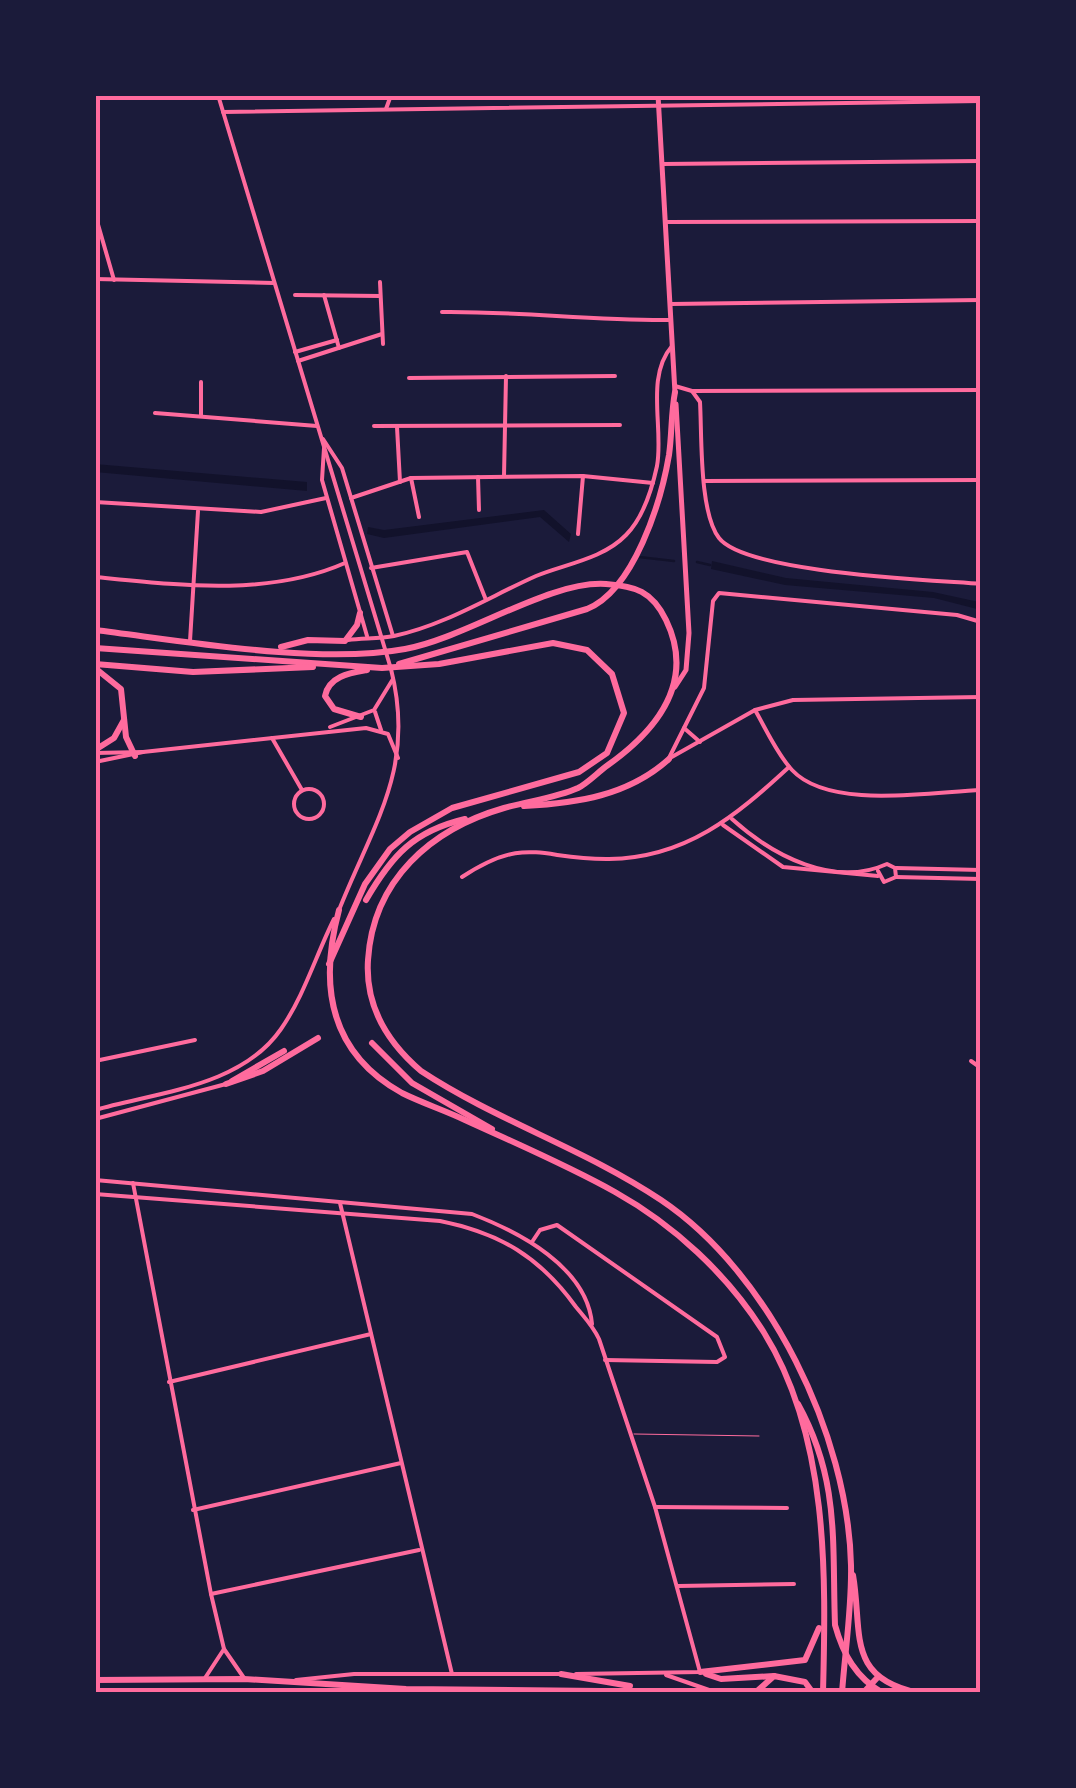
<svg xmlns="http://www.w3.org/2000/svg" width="1076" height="1788" font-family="'Work Sans',sans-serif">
  <rect width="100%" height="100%" fill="#1b1b3a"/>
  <g fill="#12122b">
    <polygon points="95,464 307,482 307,491 95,472"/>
    <polygon points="544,510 571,534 569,542 540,517 384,538 367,534 368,527 384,530"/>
    <polygon points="712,561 786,578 933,592 979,602 981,610 934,598 785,585 711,569"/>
  </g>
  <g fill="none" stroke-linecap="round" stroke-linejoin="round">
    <g stroke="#12122b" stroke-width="2.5">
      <polyline points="639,557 674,561"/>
      <polyline points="697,562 710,565"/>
    </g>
    <polyline stroke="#ff6b9d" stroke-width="1" points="634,1434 759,1436"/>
    <g stroke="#ff6b9d" stroke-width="4">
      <polyline points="386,109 391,95"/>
      <polyline points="223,112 981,101"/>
      <polyline points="662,164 981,161"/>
      <polyline points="95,214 114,280"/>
      <polyline points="666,222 981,221"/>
      <polyline points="95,279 274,283"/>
      <polyline points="380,282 383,344"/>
      <polyline points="295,295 380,296"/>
      <polyline points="324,295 339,348"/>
      <polyline points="671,304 981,300"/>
      <path d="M442 312C519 311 594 321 671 320"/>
      <polyline points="295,352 337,340"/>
      <polyline points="298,361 382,334"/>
      <polyline points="409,378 615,376"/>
      <polyline points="692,391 981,390"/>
      <polyline points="155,413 317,426"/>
      <polyline points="201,416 201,382"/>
      <polyline points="374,426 620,425"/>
      <polyline points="397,427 400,482"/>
      <polyline points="323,439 342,468 393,636"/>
      <polyline points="324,448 322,480 367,636"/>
      <polyline points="504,476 506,376"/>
      <polyline points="478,477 479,510"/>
      <polyline points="411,478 419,517"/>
      <polyline points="705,481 981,480"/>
      <polyline points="351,498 411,478 583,476 653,483"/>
      <polyline points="95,502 261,512 326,498"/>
      <polyline points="578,534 583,476"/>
      <polyline points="371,568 467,552 486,600"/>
      <path d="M95 577C176 585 268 597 345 563"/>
      <path d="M348 640C363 638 379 639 394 636 445 625 489 597 536 576 565 564 603 559 626 535 643 518 652 489 657 466 664 429 645 377 672 346"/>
      <polyline points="190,641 198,511"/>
      <path d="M755 710C766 729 777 754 792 770 829 810 930 792 981 790"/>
      <polyline points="375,712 381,730"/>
      <polyline points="330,727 374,710 393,679"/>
      <polyline points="684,728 700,742"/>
      <polyline points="272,738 302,790"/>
      <polyline points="95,753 143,752"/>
      <polyline points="669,758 704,688 713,601 719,593 957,615 981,622"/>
      <polyline points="95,762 143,752 366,728 388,734 398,758"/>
      <circle cx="309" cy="804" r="15"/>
      <path d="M732 819C773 856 834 888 887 864L895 868 896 877 884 882 878 871"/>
      <polyline points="723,825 783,867 878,876"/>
      <polyline points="896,868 981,870"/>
      <path d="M462 877C528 834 540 860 609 859 686 858 736 816 789 767"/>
      <polyline points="896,877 981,879"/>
      <polyline points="95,1061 195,1040"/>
      <polyline points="971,1061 981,1068"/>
      <polyline points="133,1183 211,1594 224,1649 244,1678"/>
      <polyline points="340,1203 452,1674"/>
      <polyline points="532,1242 540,1230 557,1225 717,1337 725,1357 717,1362 605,1360"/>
      <polyline points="169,1382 371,1334"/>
      <polyline points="655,1507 787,1508"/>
      <polyline points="193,1510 401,1463"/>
      <polyline points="678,1586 794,1584"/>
      <polyline points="211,1594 419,1550"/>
      <polyline points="205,1678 224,1649"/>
    </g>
    <g stroke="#ff6b9d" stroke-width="4">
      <path d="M218 95 391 669C416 768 374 822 339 910"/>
      <path d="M675 386 692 391 700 402C702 436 699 512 719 538 746 573 933 580 981 584"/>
      <polyline points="670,758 755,710 793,700 981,697"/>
      <path d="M95 1110C157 1092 241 1087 281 1029 304 996 316 955 334 919"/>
      <polyline points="95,1119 226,1084"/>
      <path d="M95 1180 472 1214C519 1232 587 1267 592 1324"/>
      <path d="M95 1194 440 1221C500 1233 540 1257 576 1307 585 1318 593 1326 599 1339L655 1507 700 1672 576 1674"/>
      <polyline points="666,1675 709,1690"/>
      <polyline points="296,1680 354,1674 561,1674"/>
    </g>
    <g stroke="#ff6b9d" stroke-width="5">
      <polyline points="658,95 675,393"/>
      <polyline points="675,687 686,670 689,633 676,404"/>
    </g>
    <g stroke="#ff6b9d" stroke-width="6">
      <path d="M95 630C184 641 318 665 405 649 466 638 550 580 606 584 635 586 652 591 666 620 696 682 657 730 608 765 598 772 588 783 578 788 556 798 528 801 504 808 431 829 373 880 368 960 365 1006 387 1042 421 1071 497 1121 585 1149 661 1200 770 1273 848 1435 851 1565 852 1607 845 1651 842 1693"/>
      <polyline points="281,647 308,640 345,641 357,625 360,613"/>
      <polyline points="95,648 382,668 439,664 553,643 587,650 612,674 624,713 607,753 579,772 452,808 410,832 390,849 365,884 329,964"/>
      <polyline points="95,664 193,672 313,667"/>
      <path d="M399 664 587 609C634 590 661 502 669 455 672 434 671 413 675 392"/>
      <polyline points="95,668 121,689 126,737 135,756"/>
      <path d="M361 717 334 709 325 696C329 676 350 673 367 670"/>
      <polyline points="95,750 114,738 124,720"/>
      <path d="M524 806C577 803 628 796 669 759"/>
      <path d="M366 900C392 855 414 831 465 819"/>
      <path d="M339 910C319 984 328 1052 402 1093 422 1103 444 1110 465 1120 515 1143 567 1165 615 1192 674 1225 727 1274 763 1331 829 1436 826 1574 823 1693"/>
      <polyline points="372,1043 412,1083 492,1129"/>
      <polyline points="232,1081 284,1051"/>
      <polyline points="226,1084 263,1071 318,1038"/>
      <path d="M798 1404C840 1480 832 1542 835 1625 843 1654 856 1678 883 1693"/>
      <path d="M853 1575C863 1632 845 1678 919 1693"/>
      <polyline points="700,1672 805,1660 819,1628"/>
      <polyline points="561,1674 630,1686"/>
      <polyline points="706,1674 721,1679 774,1676"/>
      <polyline points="95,1680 244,1679 406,1689 797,1693"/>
      <polyline points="756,1692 774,1676 805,1682 813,1693"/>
      <polyline points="331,1693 375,1690"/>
      <polyline points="863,1693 877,1678"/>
    </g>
  </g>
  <rect width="1076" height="1788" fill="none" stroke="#1b1b3a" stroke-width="195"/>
  <rect x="98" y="98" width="880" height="1592" fill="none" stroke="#ff6b9d" stroke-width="4"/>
</svg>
